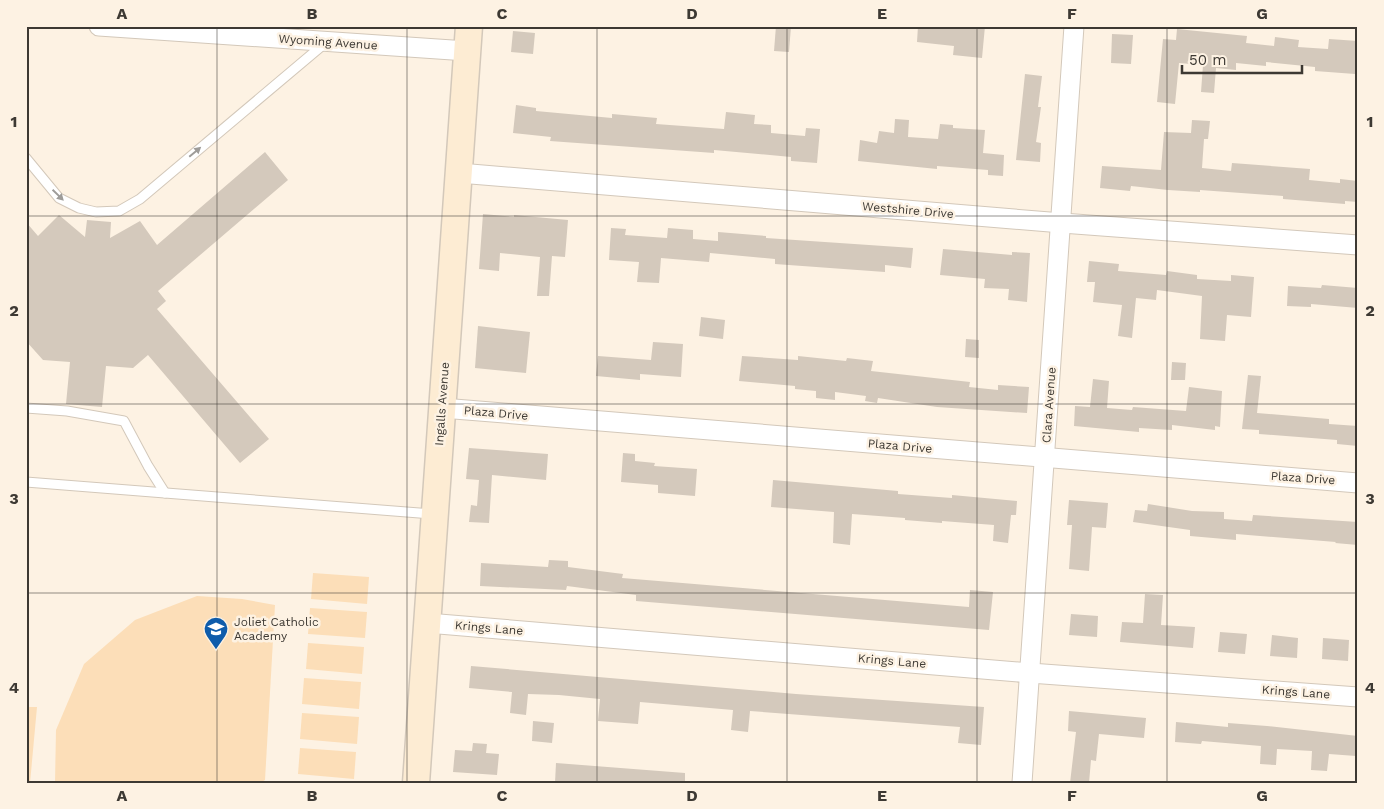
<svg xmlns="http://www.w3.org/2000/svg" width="1384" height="809" font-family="'Work Sans',sans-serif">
  <rect width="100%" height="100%" fill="#fdf2e3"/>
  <g fill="#fcdeb8">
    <polygon points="313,573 369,577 367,604 311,599"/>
    <polygon points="197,596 242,599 275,605 265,780 260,783 55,783 56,730 84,664 135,620"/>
    <polygon points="310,608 367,612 365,638 308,634"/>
    <polygon points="308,643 364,647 362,674 306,669"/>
    <polygon points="304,678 361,682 359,709 302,704"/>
    <polygon points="26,707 37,707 30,783 26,783"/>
    <polygon points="302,713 359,717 357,744 300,739"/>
    <polygon points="300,748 356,752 354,779 298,774"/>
  </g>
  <g fill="#d4c9bc">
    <polygon points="776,26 791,26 789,52 774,51"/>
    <polygon points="918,26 985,26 982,58 953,55 954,46 917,42"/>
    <polygon points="1177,29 1247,36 1246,43 1274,46 1275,37 1299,40 1298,47 1328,49 1329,39 1358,41 1355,74 1315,71 1315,67 1266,62 1266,66 1236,63 1236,70 1216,68 1214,93 1201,92 1203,65 1179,63 1175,104 1157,102 1163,39 1176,40"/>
    <polygon points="513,31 535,33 533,54 511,52"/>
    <polygon points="1112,34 1133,35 1131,64 1111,63"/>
    <polygon points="1025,74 1042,76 1038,107 1041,107 1036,142 1041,143 1040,162 1016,160"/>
    <polygon points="516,105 536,108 536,111 612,118 612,114 657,118 656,124 724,129 726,112 755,115 754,124 771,125 771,133 805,136 806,128 820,129 817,163 791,161 791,157 714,150 714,153 550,141 551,137 513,133"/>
    <polygon points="895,119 909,120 908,137 938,139 940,124 953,125 953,128 985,130 983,153 1004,155 1003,176 988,175 988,170 937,166 937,169 858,161 860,140 877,143 879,131 894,133"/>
    <polygon points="1192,120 1210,121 1208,139 1204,139 1202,168 1231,171 1232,163 1310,169 1309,180 1340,183 1340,179 1358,181 1358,202 1345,201 1345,204 1283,199 1283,196 1200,190 1200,192 1168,190 1131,186 1130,191 1100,188 1102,166 1161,170 1164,132 1191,133"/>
    <polygon points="265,152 288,180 158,291 166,301 157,309 269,439 240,463 148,355 133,368 106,366 102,407 66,404 70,362 43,360 26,341 26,222 38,236 59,215 85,237 87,220 111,222 110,238 140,221 157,245"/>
    <polygon points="483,214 514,217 514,215 568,220 565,257 552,256 549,296 537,296 540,257 500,253 499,271 479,269"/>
    <polygon points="611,228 626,229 625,235 667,238 668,228 693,230 693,239 718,241 718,232 766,236 766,238 913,248 911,268 885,265 885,272 775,264 775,259 710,253 709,262 661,258 659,283 637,282 639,262 609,260"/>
    <polygon points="943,249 1012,255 1012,252 1030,253 1027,302 1008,300 1009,289 984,288 985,279 940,275"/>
    <polygon points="1089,261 1119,264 1118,271 1166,275 1167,271 1197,275 1197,279 1231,281 1231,275 1254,277 1251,317 1227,315 1225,341 1200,339 1202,296 1157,290 1156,300 1136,298 1132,338 1118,336 1122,305 1093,302 1095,282 1087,282"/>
    <polygon points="1322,285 1358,288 1358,308 1311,304 1311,307 1287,306 1288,286 1321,288"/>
    <polygon points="701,317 725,320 723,339 699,336"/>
    <polygon points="478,326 530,332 526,373 475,368"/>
    <polygon points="966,339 979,340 979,358 965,357"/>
    <polygon points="653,342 683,344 681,377 640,374 640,380 596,376 598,356 651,360"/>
    <polygon points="742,356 798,360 798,356 846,361 847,358 873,361 871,371 970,382 969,387 998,390 998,385 1029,387 1027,413 937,407 878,398 877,403 865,401 866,396 835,392 835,400 816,398 816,391 795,389 795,386 739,381"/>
    <polygon points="1172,362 1186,363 1185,380 1171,380"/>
    <polygon points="1248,375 1261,376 1257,413 1329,419 1329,424 1358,426 1358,446 1337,444 1337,440 1259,434 1259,430 1242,429"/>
    <polygon points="1093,379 1109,381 1107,408 1132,410 1133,407 1186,411 1189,387 1222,391 1220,427 1215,426 1215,430 1172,425 1172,430 1139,428 1139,432 1074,426 1075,406 1090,407"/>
    <polygon points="469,448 548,454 546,480 492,475 489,523 469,522 471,505 477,506 479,480 466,479"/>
    <polygon points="623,453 635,454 635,461 655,463 654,466 697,469 695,496 658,493 658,485 621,482"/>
    <polygon points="773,480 898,491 898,494 952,498 952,495 1017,501 1016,515 1011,515 1008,543 993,541 994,525 942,521 942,523 905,520 905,518 852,514 850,545 833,543 834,512 771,507"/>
    <polygon points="1069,500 1108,503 1106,528 1092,527 1089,571 1069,569 1072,525 1067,525"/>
    <polygon points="1148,504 1192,511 1224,512 1224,519 1252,521 1253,515 1358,522 1358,545 1335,543 1336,542 1236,534 1236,540 1190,536 1190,530 1133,522 1135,510 1147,511"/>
    <polygon points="549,560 568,561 568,567 623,574 622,578 969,607 970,590 993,592 989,630 636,601 636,595 567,586 566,590 480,586 481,563 548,567"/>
    <polygon points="1145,594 1163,595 1161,625 1195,627 1193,648 1120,642 1122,622 1143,623"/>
    <polygon points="1071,614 1098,616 1097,637 1069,635"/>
    <polygon points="1220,632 1247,634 1245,654 1218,652"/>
    <polygon points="1272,635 1298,638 1297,658 1270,656"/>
    <polygon points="1323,638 1349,640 1348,661 1322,659"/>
    <polygon points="471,666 796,694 984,707 981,745 958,743 960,727 750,711 748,732 731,730 733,710 640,702 638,724 598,721 600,699 559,695 528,694 526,715 510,713 512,692 469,688"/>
    <polygon points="1069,711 1146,718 1144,738 1099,734 1096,761 1091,760 1089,783 1070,783 1076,732 1068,731"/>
    <polygon points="533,721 554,723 552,743 532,741"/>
    <polygon points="1176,722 1228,727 1228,723 1267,726 1358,736 1356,756 1329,754 1327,771 1311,770 1312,751 1277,749 1276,765 1260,764 1261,746 1202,741 1201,744 1175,742"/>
    <polygon points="473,743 487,744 486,753 499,754 497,775 453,772 455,750 472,751"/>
    <polygon points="556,763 685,773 685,783 555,783"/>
  </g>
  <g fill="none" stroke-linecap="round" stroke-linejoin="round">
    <defs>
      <g id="lane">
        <polyline points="26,158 59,198 79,208 96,212 119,211 140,199 324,44"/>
        <polyline points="26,408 67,411 124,421 148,466 165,493"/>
        <polyline points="26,482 432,514"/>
      </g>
      <g id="street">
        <polyline points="99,26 467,51"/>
        <polyline points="459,173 1062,223 1358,245"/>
        <polyline points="442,408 1358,483"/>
        <polyline points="427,623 1030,673 1358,697"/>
        <polyline points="1022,783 1074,26"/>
      </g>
      <polyline id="secondary" points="416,783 469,26"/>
    </defs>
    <use href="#lane" stroke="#d3c8ba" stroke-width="11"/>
    <use href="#street" stroke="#d3c8ba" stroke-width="21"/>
    <use href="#secondary" stroke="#d3c8ba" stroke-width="29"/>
    <use href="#lane" stroke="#fff" stroke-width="9"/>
    <use href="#street" stroke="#fff" stroke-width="19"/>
    <use href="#secondary" stroke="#fdecd3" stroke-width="26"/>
  </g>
  <defs><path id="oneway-solid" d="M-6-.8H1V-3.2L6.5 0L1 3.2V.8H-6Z" transform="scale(1.25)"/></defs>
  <g fill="#9e9c99">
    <use href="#oneway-solid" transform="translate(195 152) rotate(-40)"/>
    <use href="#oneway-solid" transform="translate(58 195) rotate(44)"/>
  </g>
  <path fill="none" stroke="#3d3933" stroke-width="1" stroke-opacity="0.55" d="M217 26V783M407 26V783M597 26V783M787 26V783M977 26V783M1167 26V783M26 216H1358M26 404H1358M26 593H1358"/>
  <defs>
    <symbol id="school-pin" viewBox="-11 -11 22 30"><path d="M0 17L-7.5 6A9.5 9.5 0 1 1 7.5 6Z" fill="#0f5cab" stroke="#fdf2e3"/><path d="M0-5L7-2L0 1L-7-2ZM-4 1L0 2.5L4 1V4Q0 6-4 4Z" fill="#fff"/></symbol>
  </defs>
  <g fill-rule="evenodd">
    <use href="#school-pin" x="202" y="615" width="28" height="38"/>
  </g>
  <g text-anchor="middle" stroke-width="5" stroke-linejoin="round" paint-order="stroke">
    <g font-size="12" fill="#3d3933" stroke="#fdf2e3">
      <text transform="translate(328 42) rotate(4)" y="4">Wyoming Avenue</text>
      <text transform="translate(908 210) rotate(5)" y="4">Westshire Drive</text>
      <text transform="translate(442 404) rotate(-86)" y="4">Ingalls Avenue</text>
      <text transform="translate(1049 405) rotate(-86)" y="4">Clara Avenue</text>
      <text transform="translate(496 413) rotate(5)" y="4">Plaza Drive</text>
      <text transform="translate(900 446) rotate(5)" y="4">Plaza Drive</text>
      <text transform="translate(1303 478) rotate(4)" y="4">Plaza Drive</text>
      <text transform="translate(489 628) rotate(5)" y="4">Krings Lane</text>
      <text transform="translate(892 661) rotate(5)" y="4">Krings Lane</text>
      <text transform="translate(1296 692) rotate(4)" y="4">Krings Lane</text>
    </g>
    <g font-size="12" fill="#3d3933" stroke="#fdf2e3" text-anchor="start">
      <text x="234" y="626">Joliet Catholic<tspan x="234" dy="14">Academy</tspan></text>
    </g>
  </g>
  <rect width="1384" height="809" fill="none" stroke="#fdf2e3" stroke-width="55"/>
  <path d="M1182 65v8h120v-8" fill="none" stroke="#3d3933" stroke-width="2.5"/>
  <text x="1189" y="65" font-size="15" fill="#3d3933" stroke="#fdf2e3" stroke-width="4" paint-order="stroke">50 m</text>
  <rect x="28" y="28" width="1328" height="754" fill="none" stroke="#3d3933" stroke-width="2"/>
  <g font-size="16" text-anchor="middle" font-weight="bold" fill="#3d3933">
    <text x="122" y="19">A</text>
    <text x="312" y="19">B</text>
    <text x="502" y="19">C</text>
    <text x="692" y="19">D</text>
    <text x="882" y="19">E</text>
    <text x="1072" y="19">F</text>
    <text x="1262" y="19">G</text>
    <text x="14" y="127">1</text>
    <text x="1370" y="127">1</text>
    <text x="14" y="316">2</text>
    <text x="1370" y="316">2</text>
    <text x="14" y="504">3</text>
    <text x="1370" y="504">3</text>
    <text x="14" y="693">4</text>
    <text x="1370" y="693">4</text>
    <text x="122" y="801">A</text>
    <text x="312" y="801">B</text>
    <text x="502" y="801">C</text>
    <text x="692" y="801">D</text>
    <text x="882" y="801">E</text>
    <text x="1072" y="801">F</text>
    <text x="1262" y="801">G</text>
  </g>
</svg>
